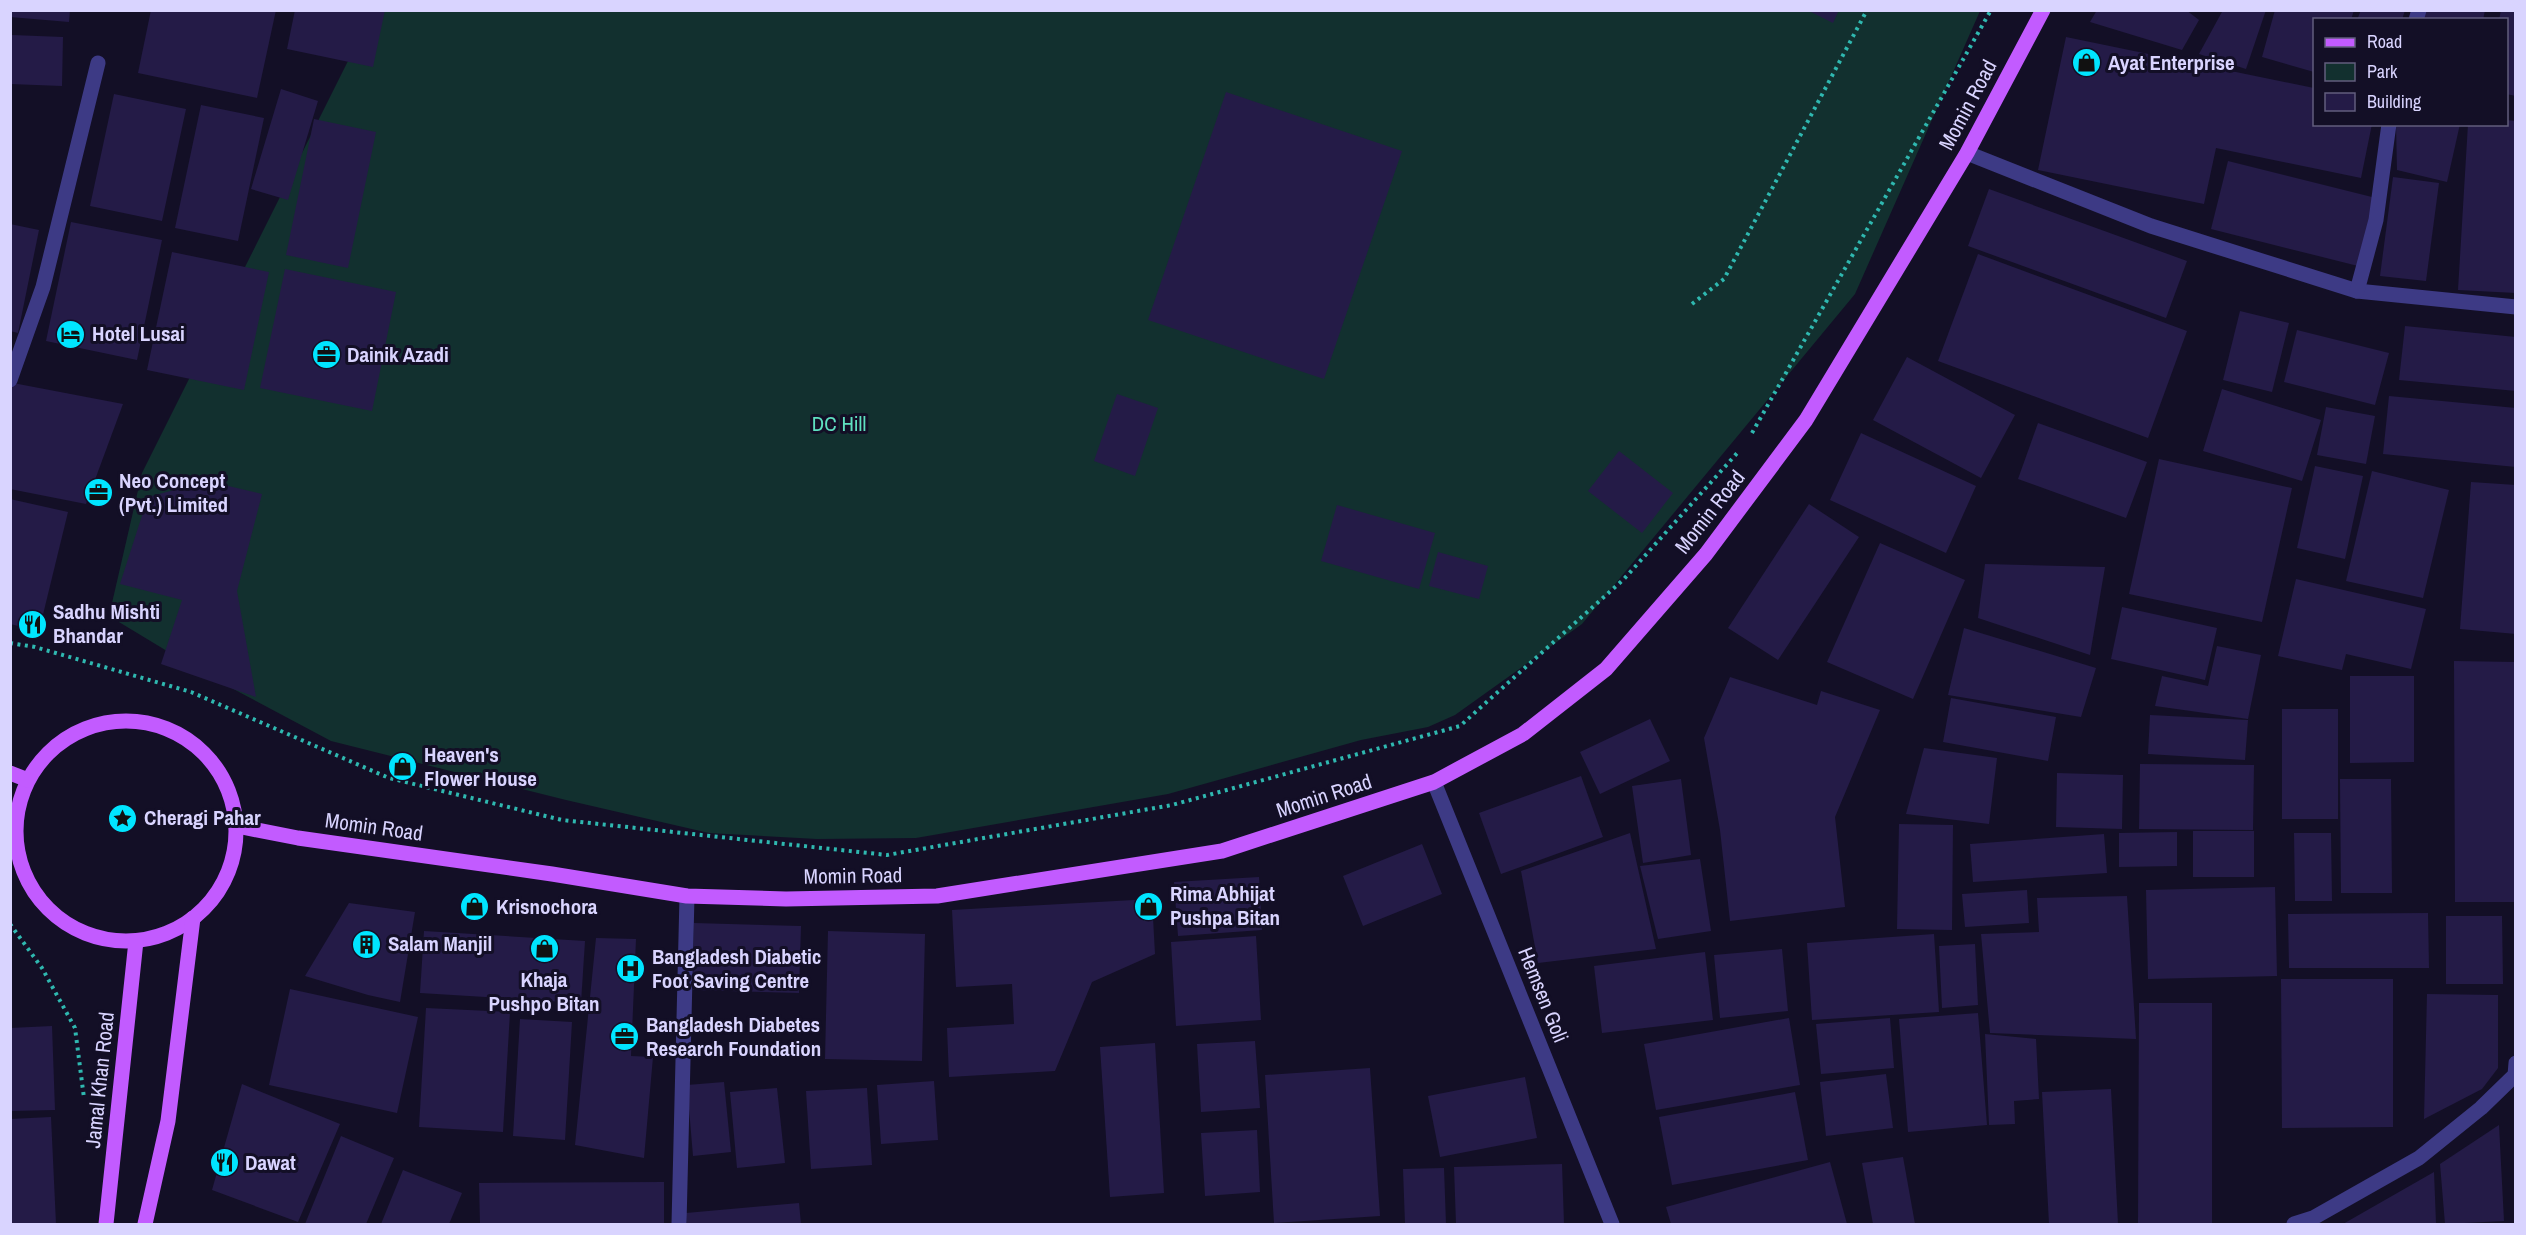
<svg xmlns="http://www.w3.org/2000/svg" width="2526" height="1235" font-family="'Archivo Narrow',sans-serif">
  <rect width="100%" height="100%" fill="#130f26"/>
  <polygon fill="#12302f" points="373,11 1980,11 1855,294 1582,624 1455,715 1428,727 1361,740 1168,794 916,838 817,839 709,833 566,800 331,741 205,674 109,616 142,473"/>
  <g fill="#241b47">
    <polygon points="10,10 70,10 69,22 10,17"/>
    <polygon points="151,10 276,10 257,98 138,73"/>
    <polygon points="295,10 385,10 373,67 287,49"/>
    <polygon points="1807,10 1839,10 1833,23"/>
    <polygon points="2097,10 2186,10 2199,20 2182,50 2090,22"/>
    <polygon points="2223,10 2266,10 2246,69 2199,54"/>
    <polygon points="2275,10 2354,10 2351,20 2314,20 2314,72 2262,57"/>
    <polygon points="2361,10 2405,10 2402,20 2357,20"/>
    <polygon points="2422,10 2485,10 2483,20 2419,20"/>
    <polygon points="2501,10 2516,10 2516,96 2506,94 2506,20 2499,20"/>
    <polygon points="12,35 63,37 62,86 10,84"/>
    <polygon points="2066,37 2314,88 2314,124 2372,124 2361,178 2216,148 2204,204 2038,170"/>
    <polygon points="281,89 318,101 288,200 251,189"/>
    <polygon points="1226,92 1402,151 1324,379 1148,320"/>
    <polygon points="114,94 186,109 162,221 90,206"/>
    <polygon points="201,105 264,118 238,241 175,228"/>
    <polygon points="314,119 376,132 348,268 286,255"/>
    <polygon points="2506,120 2516,121 2516,293 2458,290 2468,124 2506,124"/>
    <polygon points="2396,124 2460,124 2447,182 2397,170"/>
    <polygon points="2228,161 2376,198 2358,266 2211,229"/>
    <polygon points="2393,177 2439,183 2426,281 2380,276"/>
    <polygon points="1989,189 2187,261 2166,318 1968,246"/>
    <polygon points="71,222 162,240 137,360 46,341"/>
    <polygon points="10,224 39,230 18,333 10,331"/>
    <polygon points="172,252 269,272 244,390 147,370"/>
    <polygon points="1978,254 2187,331 2148,438 1938,361"/>
    <polygon points="285,269 396,292 372,411 260,388"/>
    <polygon points="2240,311 2289,323 2272,392 2223,380"/>
    <polygon points="2405,326 2516,337 2516,391 2399,380"/>
    <polygon points="2297,330 2389,353 2375,405 2284,382"/>
    <polygon points="1907,357 2015,415 1981,478 1873,420"/>
    <polygon points="13,383 123,404 86,504 10,489 10,396"/>
    <polygon points="2222,389 2321,420 2302,481 2203,451"/>
    <polygon points="1117,394 1158,408 1135,476 1094,461"/>
    <polygon points="2389,396 2516,408 2516,467 2383,454"/>
    <polygon points="2326,407 2375,416 2366,464 2317,455"/>
    <polygon points="2038,423 2147,462 2126,518 2018,479"/>
    <polygon points="1861,433 1976,486 1946,553 1830,500"/>
    <polygon points="1619,451 1673,493 1642,533 1588,491"/>
    <polygon points="2159,459 2292,488 2262,622 2129,594"/>
    <polygon points="2315,466 2363,476 2345,559 2297,548"/>
    <polygon points="2372,471 2449,490 2423,598 2346,581"/>
    <polygon points="207,481 262,494 237,591 256,697 161,664 182,600 120,584 148,497"/>
    <polygon points="2471,482 2516,485 2516,634 2460,629"/>
    <polygon points="10,499 68,512 39,631 10,624"/>
    <polygon points="1809,504 1859,537 1778,660 1728,628"/>
    <polygon points="1337,505 1435,533 1419,589 1321,561"/>
    <polygon points="1880,543 1965,580 1913,699 1827,662"/>
    <polygon points="1438,552 1488,566 1479,599 1429,586"/>
    <polygon points="1985,564 2105,567 2090,655 1978,618"/>
    <polygon points="2296,579 2426,609 2411,669 2346,654 2342,670 2278,656"/>
    <polygon points="2122,607 2217,628 2205,680 2111,659"/>
    <polygon points="1964,628 2096,668 2081,717 1948,695"/>
    <polygon points="2217,646 2261,655 2248,719 2155,706 2162,676 2208,686"/>
    <polygon points="2454,661 2516,662 2516,902 2455,902"/>
    <polygon points="2350,676 2414,676 2414,762 2350,763"/>
    <polygon points="1730,677 1817,705 1821,691 1880,710 1835,817 1845,907 1730,921 1720,830 1704,738"/>
    <polygon points="1951,698 2056,717 2048,761 1943,742"/>
    <rect x="2282" y="709" width="56" height="110"/>
    <polygon points="2150,715 2248,720 2245,760 2148,754"/>
    <polygon points="1650,719 1670,761 1600,794 1580,752"/>
    <polygon points="1924,748 1997,758 1989,824 1906,814"/>
    <polygon points="2140,764 2254,765 2253,830 2139,829"/>
    <polygon points="2057,773 2123,775 2122,829 2056,827"/>
    <polygon points="1581,776 1603,837 1501,874 1479,813"/>
    <polygon points="1681,779 1691,855 1643,863 1632,786"/>
    <polygon points="2340,779 2391,779 2392,893 2341,893"/>
    <polygon points="1899,824 1953,825 1952,930 1897,929"/>
    <rect x="2193" y="831" width="61" height="46"/>
    <polygon points="2177,832 2177,866 2119,867 2119,833"/>
    <polygon points="1630,833 1656,949 1538,963 1521,871"/>
    <polygon points="2294,833 2331,833 2332,901 2295,901"/>
    <polygon points="2104,834 2107,873 1973,882 1970,844"/>
    <polygon points="1422,844 1442,894 1363,926 1343,876"/>
    <polygon points="1700,859 1711,931 1658,939 1640,866"/>
    <polygon points="1259,877 1262,930 1178,936 1174,882"/>
    <polygon points="2275,887 2277,976 2148,979 2146,890"/>
    <polygon points="2027,890 2029,923 1965,927 1962,894"/>
    <polygon points="2127,896 2136,1039 1990,1033 1981,934 2039,932 2037,898"/>
    <polygon points="1152,899 1155,954 1092,982 1055,1071 949,1077 947,1028 1014,1024 1012,984 956,987 952,910"/>
    <polygon points="349,903 415,912 400,1002 368,995 305,976"/>
    <polygon points="2428,913 2429,968 2289,968 2288,914"/>
    <polygon points="2446,916 2502,916 2503,984 2446,984"/>
    <polygon points="694,923 801,926 799,993 693,990"/>
    <polygon points="424,931 585,941 581,1003 420,993"/>
    <polygon points="828,931 925,934 922,1061 825,1059"/>
    <polygon points="1934,934 1939,1012 1812,1020 1807,943"/>
    <polygon points="1256,936 1261,1020 1176,1026 1171,942"/>
    <polygon points="596,938 636,939 631,1056 653,1057 644,1158 575,1145"/>
    <polygon points="1975,944 1978,1005 1942,1008 1939,946"/>
    <polygon points="1782,949 1788,1011 1720,1018 1714,955"/>
    <polygon points="1705,952 1713,1020 1602,1033 1594,966"/>
    <polygon points="2281,979 2393,979 2393,1127 2282,1128"/>
    <polygon points="290,989 418,1017 397,1113 269,1085"/>
    <polygon points="2427,994 2498,995 2498,1068 2482,1089 2424,1119"/>
    <polygon points="2139,1003 2212,1003 2212,1224 2138,1224"/>
    <polygon points="426,1008 510,1012 503,1132 419,1127"/>
    <polygon points="1978,1013 1987,1125 1908,1132 1899,1019"/>
    <polygon points="1789,1018 1800,1085 1656,1110 1644,1044"/>
    <polygon points="1890,1018 1894,1068 1821,1074 1816,1024"/>
    <polygon points="520,1019 572,1022 565,1140 513,1136"/>
    <polygon points="52,1026 55,1110 10,1111 10,1028"/>
    <polygon points="1985,1034 2036,1039 2039,1099 2014,1101 2015,1124 1989,1125"/>
    <polygon points="1255,1041 1260,1108 1201,1112 1197,1044"/>
    <polygon points="1155,1043 1164,1193 1110,1197 1100,1047"/>
    <polygon points="1370,1068 1380,1216 1274,1223 1265,1075"/>
    <polygon points="1886,1074 1893,1128 1826,1136 1820,1082"/>
    <polygon points="1525,1077 1537,1138 1440,1157 1428,1096"/>
    <polygon points="934,1081 938,1140 881,1144 877,1085"/>
    <polygon points="724,1082 731,1152 693,1156 687,1085"/>
    <polygon points="242,1084 340,1124 298,1222 212,1190"/>
    <polygon points="777,1088 785,1163 737,1168 730,1092"/>
    <polygon points="867,1088 872,1165 811,1169 806,1091"/>
    <polygon points="2111,1089 2118,1224 2049,1224 2042,1092"/>
    <polygon points="1795,1092 1808,1160 1672,1185 1659,1117"/>
    <polygon points="51,1117 56,1224 10,1224 10,1119"/>
    <polygon points="2499,1125 2504,1221 2445,1224 2440,1164"/>
    <polygon points="1257,1130 1260,1192 1205,1196 1201,1133"/>
    <polygon points="341,1136 394,1158 366,1224 305,1224"/>
    <polygon points="1903,1157 1915,1224 1873,1224 1862,1163"/>
    <polygon points="1830,1162 1847,1224 1671,1224 1666,1207"/>
    <polygon points="1562,1164 1564,1224 1456,1224 1454,1167"/>
    <polygon points="1444,1168 1446,1224 1405,1224 1403,1169"/>
    <polygon points="403,1170 462,1193 449,1224 381,1224"/>
    <polygon points="2434,1172 2436,1223 2343,1224"/>
    <polygon points="664,1182 664,1224 480,1224 479,1183"/>
    <polygon points="799,1203 801,1224 687,1224 686,1213"/>
  </g>
  <g fill="none" stroke-linecap="round" stroke-linejoin="round">
    <g stroke="#2fb8b0" stroke-width="4" stroke-dasharray="3 4.5" stroke-linecap="butt">
      <polyline points="1692,304 1724,279 1867,10"/>
      <polyline points="1752,433 1991,10"/>
      <polyline points="10,643 35,647 191,692 389,778 562,820 887,855 1172,805 1460,726 1624,579 1739,451"/>
      <polyline points="10,924 42,968 75,1028 84,1098"/>
    </g>
    <g stroke="#3d3a85" stroke-width="15">
      <polyline points="2416,20 2419,10"/>
      <polyline points="1967,153 2151,226 2357,291 2516,307"/>
      <polyline points="2357,291 2376,220 2389,124"/>
      <polyline points="10,380 43,287 98,63"/>
      <polyline points="1434,782 1612,1224"/>
      <polyline points="679,1224 687,896"/>
      <polyline points="2294,1224 2313,1218 2419,1158 2481,1108 2515,1075 2516,1063"/>
    </g>
    <g stroke="#c25bff" stroke-width="15">
      <circle cx="126" cy="831" r="110"/>
      <polyline points="10,773 28,780"/>
      <polyline points="237,826 298,838 552,874 687,896 786,899 937,896 1222,851 1434,782 1523,734 1606,669 1706,554 1806,420 1967,153 2043,10"/>
      <polyline points="106,1224 136,941"/>
      <polyline points="145,1224 168,1121 193,918"/>
    </g>
  </g>
  <defs>
    <symbol id="shop-disc" viewBox="-11 -11 22 22"><circle r="9.5" fill="#00e5ff" stroke="#130f26"/><path d="M-5-2.5h2.3a2.7 3.5 0 0 1 5.4 0H5L5.5 6h-11ZM-1.5-2.5h3a1.5 2.3 0 0 0-3 0Z" fill="#111"/></symbol>
    <symbol id="hotel-disc" viewBox="-11 -11 22 22"><circle r="9.5" fill="#00e5ff" stroke="#130f26"/><path d="M-6-4.5h1.5V1H6V5H4.5V3h-9V5H-6ZM-4 0a1.8 1.8 0 1 1 3.6 0ZM.5 0V-2.5h3Q6-2.5 6 0Z" fill="#111"/></symbol>
    <symbol id="office-disc" viewBox="-11 -11 22 22"><circle r="9.5" fill="#00e5ff" stroke="#130f26"/><path d="M-6-3h4V-5.5h4V-3h4V5H-6ZM-1-4.5V-3h2v-1.5ZM-6 0V1H6V0Z" fill="#111"/></symbol>
    <symbol id="restaurant-disc" viewBox="-11 -11 22 22"><circle r="9.5" fill="#00e5ff" stroke="#130f26"/><path d="M-5-6h1v4h1v-4h1v4h1v-4h1v5L-1.5 .5V6h-2V.5L-5-1ZM5-6V6H3V1.5H1.5Q1.5-4 5-6Z" fill="#111"/></symbol>
    <symbol id="sight-disc" viewBox="-11 -11 22 22"><circle r="9.5" fill="#00e5ff" stroke="#130f26"/><path d="M0-6L1.8-2.2L6-1.7L2.9 1.2L3.7 5.4L0 3.3L-3.7 5.4L-2.9 1.2L-6-1.7L-1.8-2.2Z" fill="#111"/></symbol>
    <symbol id="building-disc" viewBox="-11 -11 22 22"><circle r="9.5" fill="#00e5ff" stroke="#130f26"/><path d="M-4-6H4V6H1V3H-1V6H-4ZM-2.5-4.3h1.7v1.8h-1.7ZM.8-4.3h1.7v1.8H.8ZM-2.5-1h1.7V.8h-1.7ZM.8-1h1.7V.8H.8Z" fill="#111"/></symbol>
    <symbol id="hospital-disc" viewBox="-11 -11 22 22"><circle r="9.5" fill="#00e5ff" stroke="#130f26"/><path d="M-5-5h3v3.5h4V-5h3V5h-3V1.5h-4V5h-3Z" fill="#111"/></symbol>
  </defs>
  <g fill-rule="evenodd">
    <use href="#shop-disc" x="2070" y="46" width="33" height="33"/>
    <use href="#hotel-disc" x="54" y="318" width="33" height="33"/>
    <use href="#office-disc" x="310" y="338" width="33" height="33"/>
    <use href="#office-disc" x="82" y="476" width="33" height="33"/>
    <use href="#restaurant-disc" x="16" y="608" width="33" height="33"/>
    <use href="#shop-disc" x="386" y="750" width="33" height="33"/>
    <use href="#sight-disc" x="106" y="802" width="33" height="33"/>
    <use href="#shop-disc" x="1132" y="890" width="33" height="33"/>
    <use href="#shop-disc" x="458" y="890" width="33" height="33"/>
    <use href="#building-disc" x="350" y="928" width="33" height="33"/>
    <use href="#shop-disc" x="528" y="932" width="33" height="33"/>
    <use href="#hospital-disc" x="614" y="952" width="33" height="33"/>
    <use href="#office-disc" x="608" y="1020" width="33" height="33"/>
    <use href="#restaurant-disc" x="208" y="1146" width="33" height="33"/>
  </g>
  <g text-anchor="middle" stroke-width="6" stroke-linejoin="round" paint-order="stroke">
    <g font-size="21" font-weight="bold" fill="#d9d4ff" stroke="#130f26" text-anchor="start">
      <text x="2108" y="70">Ayat Enterprise</text>
      <text x="92" y="341">Hotel Lusai</text>
      <text x="347" y="362">Dainik Azadi</text>
      <text x="119" y="488">Neo Concept<tspan x="119" dy="24">(Pvt.) Limited</tspan></text>
      <text x="53" y="619">Sadhu Mishti<tspan x="53" dy="24">Bhandar</tspan></text>
      <text x="424" y="762">Heaven's<tspan x="424" dy="24">Flower House</tspan></text>
      <text x="144" y="825">Cheragi Pahar</text>
      <text x="1170" y="901">Rima Abhijat<tspan x="1170" dy="24">Pushpa Bitan</tspan></text>
      <text x="496" y="914">Krisnochora</text>
      <text x="388" y="951">Salam Manjil</text>
      <text x="652" y="964">Bangladesh Diabetic<tspan x="652" dy="24">Foot Saving Centre</tspan></text>
      <text x="544" y="987" text-anchor="middle">Khaja<tspan x="544" dy="24">Pushpo Bitan</tspan></text>
      <text x="646" y="1032">Bangladesh Diabetes<tspan x="646" dy="24">Research Foundation</tspan></text>
      <text x="245" y="1170">Dawat</text>
    </g>
    <g font-size="21" fill="#d9d4ff" stroke="#130f26">
      <text transform="translate(1968 105) rotate(-62)" y="7">Momin Road</text>
      <text transform="translate(1710 512) rotate(-52)" y="7">Momin Road</text>
      <text transform="translate(1324 796) rotate(-18)" y="7">Momin Road</text>
      <text transform="translate(374 827) rotate(8)" y="7">Momin Road</text>
      <text transform="translate(853 876) rotate(-1)" y="7">Momin Road</text>
      <text transform="translate(1543 995) rotate(68)" y="7">Hemsen Goli</text>
      <text transform="translate(100 1080) rotate(-84)" y="7">Jamal Khan Road</text>
    </g>
    <g font-size="21" fill="#5fe0c0" stroke="#130f26">
      <text x="839" y="431">DC Hill</text>
    </g>
  </g>
  <rect width="2526" height="1235" fill="none" stroke="#d9d4ff" stroke-width="24"/>
  <rect x="2313" y="18" width="195" height="108" fill="#130f26" stroke="#625e7d" stroke-width="1.5"/>
  <rect x="2325" y="38" width="30" height="9" fill="#c25bff" stroke="#625e7d" stroke-width="1.5"/>
  <text x="2367" y="48" font-size="18" fill="#d9d4ff">Road</text>
  <rect x="2325" y="63" width="30" height="18" fill="#12302f" stroke="#625e7d" stroke-width="1.5"/>
  <text x="2367" y="78" font-size="18" fill="#d9d4ff">Park</text>
  <rect x="2325" y="93" width="30" height="18" fill="#241b47" stroke="#625e7d" stroke-width="1.5"/>
  <text x="2367" y="108" font-size="18" fill="#d9d4ff">Building</text>
</svg>
